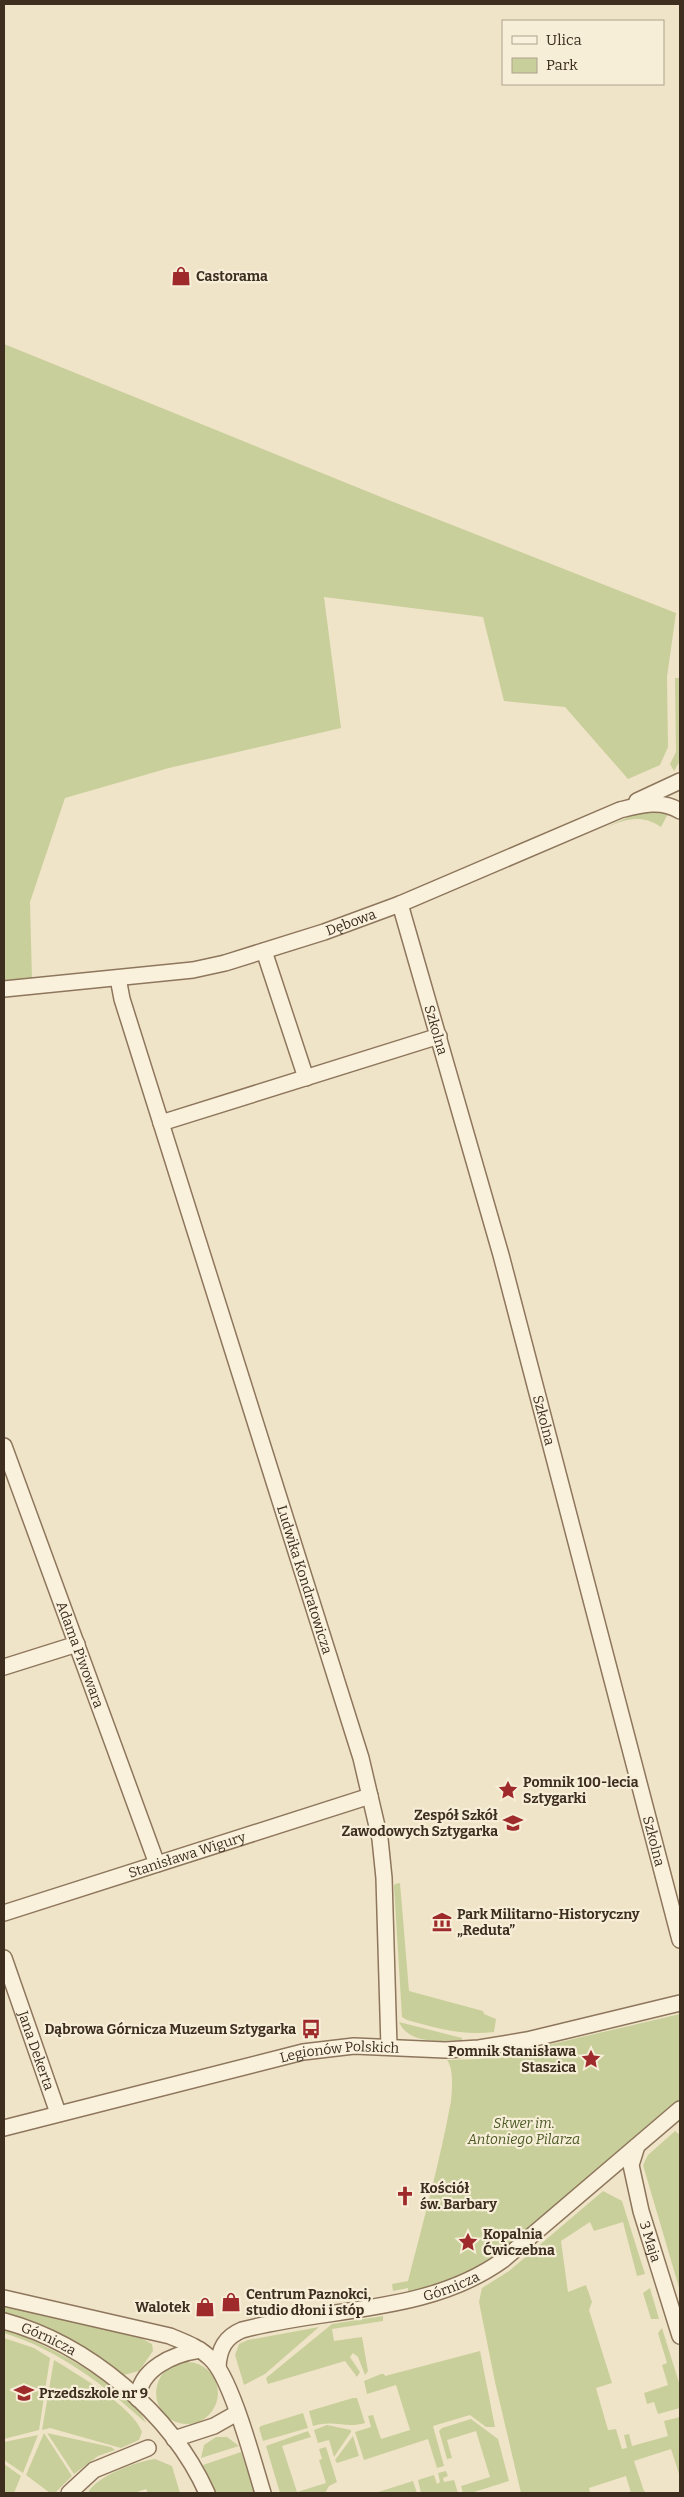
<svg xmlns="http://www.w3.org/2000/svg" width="684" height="2497" font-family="Bitter,serif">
  <rect width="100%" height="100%" fill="#f0e4c8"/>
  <g fill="#c9cf9b">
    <polygon points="4,344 386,499 676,613 667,677 668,747 660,765 628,779 565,707 504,701 483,617 324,597 341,728 169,768 65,798 30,902 32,980 4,983"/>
    <polygon points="675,678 680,678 680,761 674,771 670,764 676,752"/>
    <path d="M646 809 670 810 661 827C640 813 624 820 602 829Z"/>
    <path d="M400 1883 409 1991 483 2011 484 2014 496 2019 494 2032C463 2036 436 2028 407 2020L402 2017 394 1886 395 1884Z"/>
    <path d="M680 2014V2099L493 2259C464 2275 440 2285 408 2292V2288L393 2291 392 2284 408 2281C423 2222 440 2161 451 2101 452 2090 454 2069 447 2060L479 2059 509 2054Z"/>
    <path d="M399 2022 462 2038V2040C442 2041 409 2045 399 2022Z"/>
    <polygon points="675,2131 680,2135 680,2291 643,2165 648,2155"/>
    <polygon points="603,2191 622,2201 645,2274 637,2276 623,2222 594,2231 590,2222 561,2241 568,2292 586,2285 592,2302 589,2310 612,2383 596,2388 608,2430 616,2429 622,2449 627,2448 624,2435 629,2434 632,2446 668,2436 664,2421 680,2417 680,2477 671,2449 634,2461 644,2491 647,2493 631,2493 626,2476 589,2488 590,2493 521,2493 495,2382 479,2302 482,2288 509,2271"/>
    <polygon points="650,2288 659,2319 651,2319 643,2293"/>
    <polygon points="4,2306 141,2338 152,2344 153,2351 139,2371 124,2375 56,2332 4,2312"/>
    <polygon points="383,2316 383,2321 332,2329 334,2341 362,2337 368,2371 365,2375 358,2357 353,2353 350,2357 360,2372 357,2377 345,2361 268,2384 266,2378 332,2324"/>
    <polygon points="319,2327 265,2374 244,2385 235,2355 239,2344 248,2340"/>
    <polygon points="662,2328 680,2386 680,2408 658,2414 654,2402 647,2404 644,2393 668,2385 662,2365 667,2363 658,2333"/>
    <path d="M4 2329C39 2340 133 2388 146 2423 104 2385 59 2350 4 2333Z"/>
    <polygon points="4,2338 34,2348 50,2358 39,2430 4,2439"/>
    <polygon points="480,2351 495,2427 486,2427 470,2415 433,2426 444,2466 437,2468 428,2439 364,2460 355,2432 371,2427 368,2416 373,2415 381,2439 410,2430 396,2385 367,2394 364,2381 381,2374 384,2374 385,2376"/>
    <path d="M54 2360C77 2374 133 2407 142 2432L139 2440 121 2448 50 2428 42 2430Z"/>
    <circle cx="187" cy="2393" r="31"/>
    <path d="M353 2398H357L365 2423C345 2429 335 2419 313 2426L309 2411Z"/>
    <polygon points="303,2413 308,2428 263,2441 259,2428 261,2426"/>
    <polygon points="471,2419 498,2439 509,2481 471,2493 463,2493 461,2486 490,2477 476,2431 447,2440 452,2458 447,2459 439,2431 442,2428"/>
    <polygon points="327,2425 351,2430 351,2432 334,2457 329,2440 318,2443 314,2430"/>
    <polygon points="308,2431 311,2437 282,2446 297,2492 326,2483 319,2460 322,2459 319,2449 326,2447 337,2482 329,2486 325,2493 280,2493 266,2446"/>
    <polygon points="44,2433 72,2476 55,2493 50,2493 26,2475"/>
    <polygon points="47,2433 111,2447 115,2450 98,2456 74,2474"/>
    <polygon points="38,2435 23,2473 4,2460 4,2442"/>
    <polygon points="353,2436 359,2456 337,2463 335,2460"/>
    <polygon points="216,2437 227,2437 239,2446 201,2458 204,2445"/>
    <polygon points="241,2452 255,2493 216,2493 203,2465"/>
    <path d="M155 2459 172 2466 180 2493H148L146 2489 134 2493H88C96 2476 138 2461 155 2459Z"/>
    <polygon points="4,2464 21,2476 14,2493 4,2493"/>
    <polygon points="446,2471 448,2476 443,2478 444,2482 454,2480 458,2493 421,2493 418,2480 434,2475 437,2484 440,2482 438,2473"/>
    <polygon points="413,2481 417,2493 375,2493"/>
  </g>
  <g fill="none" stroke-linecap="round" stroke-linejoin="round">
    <defs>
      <g id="minor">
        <polyline points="637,801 680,781"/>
        <path id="s1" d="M400 904 501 1255 680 1940"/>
        <polyline points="264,951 306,1078"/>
        <path id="s2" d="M118 978 122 999 361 1758 380 1839 384 1878 389 2047"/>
        <path id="s3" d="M4 989 193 970 225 963 324 932 400 904 620 810C640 805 661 799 680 811"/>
        <polyline points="161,1123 439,1036"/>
        <path id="s4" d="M4 1446 157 1864"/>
        <polyline points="4,1667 77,1644"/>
        <path id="s5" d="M4 1913 370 1796"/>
        <path id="s6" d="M4 1958 58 2113"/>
        <path id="s7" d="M4 2128 303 2052 354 2046 445 2050 479 2048 527 2040 680 2003"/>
        <path id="s8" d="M637 2146 631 2165 641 2211 680 2336"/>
        <path d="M4 2298 170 2336C184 2342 199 2347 210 2358 231 2376 254 2464 263 2493"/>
        <path id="s9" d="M4 2321C88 2344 171 2413 207 2493"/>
        <path id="s10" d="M218 2367C219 2349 225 2337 242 2330 328 2307 428 2314 503 2260L680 2109"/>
        <path d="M138 2399C139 2369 173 2354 200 2350"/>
        <polyline points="174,2439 214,2426 237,2413"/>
        <polyline points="69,2493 94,2470 148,2448"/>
      </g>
    </defs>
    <use href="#minor" stroke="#8d765c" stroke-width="18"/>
    <use href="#minor" stroke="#faf1dc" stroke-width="15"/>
  </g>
  <defs>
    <symbol id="shop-bare" viewBox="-9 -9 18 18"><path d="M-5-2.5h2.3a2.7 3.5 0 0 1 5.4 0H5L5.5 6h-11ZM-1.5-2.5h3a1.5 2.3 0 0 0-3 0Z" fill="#9e2a2b" stroke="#f7eed8" stroke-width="2.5" paint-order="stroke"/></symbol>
    <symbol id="sight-bare" viewBox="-9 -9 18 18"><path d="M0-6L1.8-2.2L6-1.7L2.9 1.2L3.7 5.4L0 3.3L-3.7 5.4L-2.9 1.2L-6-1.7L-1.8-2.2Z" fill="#9e2a2b" stroke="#f7eed8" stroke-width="2.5" paint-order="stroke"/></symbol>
    <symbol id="school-bare" viewBox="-9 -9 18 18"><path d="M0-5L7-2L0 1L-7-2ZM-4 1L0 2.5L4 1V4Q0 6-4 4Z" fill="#9e2a2b" stroke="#f7eed8" stroke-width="2.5" paint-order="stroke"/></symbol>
    <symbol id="museum-bare" viewBox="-9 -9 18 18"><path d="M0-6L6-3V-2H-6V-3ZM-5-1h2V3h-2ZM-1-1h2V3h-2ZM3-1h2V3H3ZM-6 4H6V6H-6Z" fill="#9e2a2b" stroke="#f7eed8" stroke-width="2.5" paint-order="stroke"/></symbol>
    <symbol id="bus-bare" viewBox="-9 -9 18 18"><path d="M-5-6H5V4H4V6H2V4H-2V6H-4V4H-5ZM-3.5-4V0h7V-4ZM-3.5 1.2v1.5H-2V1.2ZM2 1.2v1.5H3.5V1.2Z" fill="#9e2a2b" stroke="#f7eed8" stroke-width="2.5" paint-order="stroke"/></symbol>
    <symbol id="church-bare" viewBox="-9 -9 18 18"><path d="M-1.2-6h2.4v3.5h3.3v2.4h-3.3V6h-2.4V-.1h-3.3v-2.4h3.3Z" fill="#9e2a2b" stroke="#f7eed8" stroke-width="2.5" paint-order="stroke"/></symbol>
  </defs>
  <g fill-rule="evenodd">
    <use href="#shop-bare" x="167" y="262" width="28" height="28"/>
    <use href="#sight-bare" x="494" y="1776" width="28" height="28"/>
    <use href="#school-bare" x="499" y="1809" width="28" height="28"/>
    <use href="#museum-bare" x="428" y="1908" width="28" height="28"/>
    <use href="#bus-bare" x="297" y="2015" width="28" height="28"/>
    <use href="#sight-bare" x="577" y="2045" width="28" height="28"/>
    <use href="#church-bare" x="391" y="2182" width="28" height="28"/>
    <use href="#sight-bare" x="454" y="2228" width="28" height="28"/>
    <use href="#shop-bare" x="217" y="2288" width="28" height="28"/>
    <use href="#shop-bare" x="191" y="2293" width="28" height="28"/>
    <use href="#school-bare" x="10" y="2379" width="28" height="28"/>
  </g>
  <g text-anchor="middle" stroke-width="4.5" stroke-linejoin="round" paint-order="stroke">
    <g font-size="14" font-weight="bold" fill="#3d2e20" stroke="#f7eed8" text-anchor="start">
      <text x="196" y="281">Castorama</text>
      <text x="523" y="1787">Pomnik 100-lecia<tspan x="523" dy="16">Sztygarki</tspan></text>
      <text x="498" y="1820" text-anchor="end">Zespół Szkół<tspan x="498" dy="16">Zawodowych Sztygarka</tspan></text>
      <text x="457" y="1919">Park Militarno-Historyczny<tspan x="457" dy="16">„Reduta”</tspan></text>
      <text x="296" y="2034" text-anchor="end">Dąbrowa Górnicza Muzeum Sztygarka</text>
      <text x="576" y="2056" text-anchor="end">Pomnik Stanisława<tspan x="576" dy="16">Staszica</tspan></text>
      <text x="420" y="2193">Kościół<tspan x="420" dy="16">św. Barbary</tspan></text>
      <text x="483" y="2239">Kopalnia<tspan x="483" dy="16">Ćwiczebna</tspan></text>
      <text x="246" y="2299">Centrum Paznokci,<tspan x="246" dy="16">studio dłoni i stóp</tspan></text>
      <text x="190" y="2312" text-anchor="end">Walotek</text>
      <text x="39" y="2398">Przedszkole nr 9</text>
    </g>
    <g font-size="14" fill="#3d2e20" stroke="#f7eed8">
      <text dy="5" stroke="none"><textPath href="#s3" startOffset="355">Dębowa</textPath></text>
      <text dy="5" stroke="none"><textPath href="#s1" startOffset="131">Szkolna</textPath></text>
      <text dy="5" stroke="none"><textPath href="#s1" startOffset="536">Szkolna</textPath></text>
      <text dy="5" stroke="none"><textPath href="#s2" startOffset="630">Ludwika Kondratowicza</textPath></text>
      <text dy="5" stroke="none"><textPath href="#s4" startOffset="222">Adama Piwowara</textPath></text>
      <text dy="5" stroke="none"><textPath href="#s1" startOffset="971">Szkolna</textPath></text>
      <text dy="5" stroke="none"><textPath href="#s5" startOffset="192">Stanisława Wigury</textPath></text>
      <text dy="5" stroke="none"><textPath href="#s6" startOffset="98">Jana Dekerta</textPath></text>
      <text dy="5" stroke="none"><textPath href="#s7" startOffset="345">Legionów Polskich</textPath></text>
      <text dy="5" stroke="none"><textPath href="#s8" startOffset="99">3 Maja</textPath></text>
      <text dy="5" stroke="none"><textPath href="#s10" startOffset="261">Górnicza</textPath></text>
      <text dy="5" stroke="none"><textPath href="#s9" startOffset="48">Górnicza</textPath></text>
    </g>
    <g font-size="14" font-style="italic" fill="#4d5a26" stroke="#f7eed8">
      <text x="524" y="2128">Skwer im.<tspan x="524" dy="16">Antoniego Pilarza</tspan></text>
    </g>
  </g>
  <rect width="684" height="2497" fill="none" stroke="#3d2e20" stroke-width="10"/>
  <rect x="502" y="20" width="162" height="65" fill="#f7eed8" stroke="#ada18e"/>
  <rect x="512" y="36" width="25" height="8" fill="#faf1dc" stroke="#ada18e"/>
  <text x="546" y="45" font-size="15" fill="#3d2e20">Ulica</text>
  <rect x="512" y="58" width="25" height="15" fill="#c9cf9b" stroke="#ada18e"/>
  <text x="546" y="70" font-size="15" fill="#3d2e20">Park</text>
</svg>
